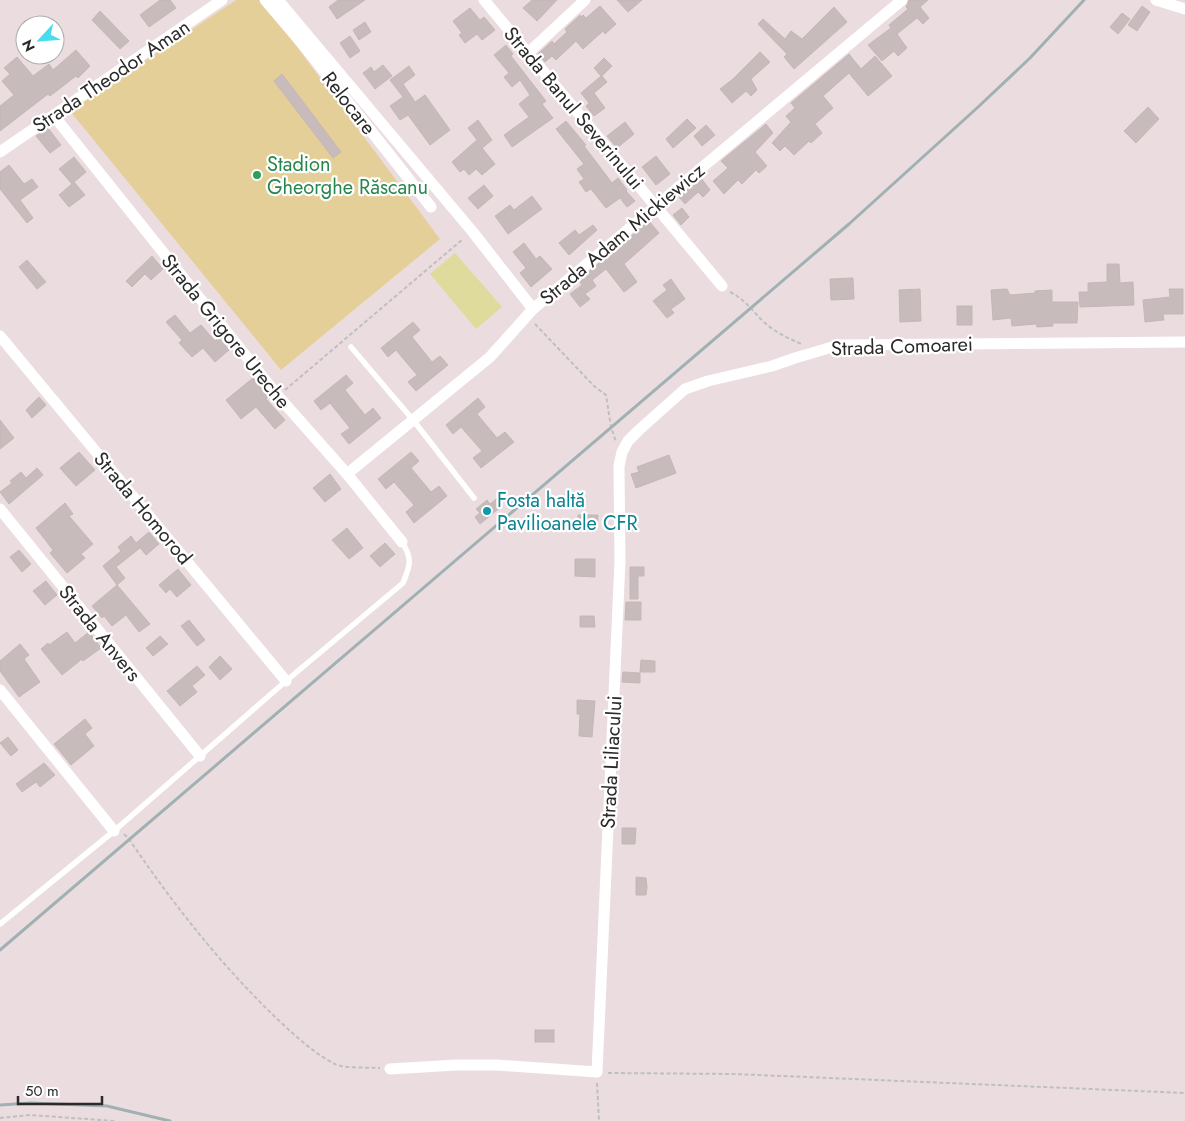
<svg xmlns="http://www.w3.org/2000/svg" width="1185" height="1121" font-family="Jost,sans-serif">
  <rect width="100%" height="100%" fill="#ebdddf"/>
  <polygon fill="#dedb9c" points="455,253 502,307 476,329 430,274"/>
  <polygon fill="#e5cf99" points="236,0 262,0 440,239 281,370 70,111"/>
  <g fill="#c7bbbc" stroke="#c6b6b8">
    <polygon points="160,0 170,0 176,8 149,27 140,15"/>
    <polygon points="338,0 365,0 337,19 329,7"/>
    <polygon points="532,0 557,0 537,21 523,8"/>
    <polygon points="617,0 642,0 628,12"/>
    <polygon points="909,0 928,0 920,7 929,18 923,24 917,18 897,34 907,48 898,56 894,51 882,61 868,45 891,28 889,25 908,9 906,7"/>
    <polygon points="600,6 616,24 605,34 603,31 583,49 576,41 556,60 552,56 545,62 538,54 552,41 554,44 567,32 565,29 580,15 581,17 583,15 586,18"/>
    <polygon points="1142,6 1150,12 1137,31 1128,25"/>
    <polygon points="834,7 847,22 794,69 784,57 787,54 758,24 763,19 785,39 791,31 802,39"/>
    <polygon points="470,8 480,20 484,17 495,30 482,40 477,34 465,43 459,35 462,33 453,21"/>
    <polygon points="100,11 129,41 120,49 92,20"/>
    <polygon points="1122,13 1130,19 1118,34 1110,27"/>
    <polygon points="365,22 371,32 359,40 353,30"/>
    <polygon points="350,36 360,51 350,58 340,43"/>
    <polygon points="506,45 513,54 511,56 546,101 542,104 553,118 512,147 504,135 529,117 519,104 530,95 520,80 512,87 504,77 509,73 494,55"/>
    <polygon points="76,50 90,66 78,78 76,76 50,96 48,94 0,131 0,106 14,95 2,81 10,74 4,68 17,57 33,76 49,64 53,70"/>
    <polygon points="760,52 770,62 751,79 757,90 751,96 746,91 732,103 720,89 733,79"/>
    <polygon points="849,54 861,69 875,56 892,76 868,96 849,73 823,96 833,108 815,124 822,133 811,143 809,141 794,155 785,146 780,151 772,143 791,122 786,116 795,108 791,103"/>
    <polygon points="604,58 612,66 602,76 607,82 594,93 605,108 594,116 586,106 589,103 581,93 601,76 594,68"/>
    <polygon points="383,65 392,76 375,89 363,73 371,67 374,72"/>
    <polygon points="409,66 415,75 403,84 415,102 425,95 450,130 430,145 408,115 400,120 390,106 403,97 390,80"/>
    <polygon points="282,74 341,152 333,158 274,81"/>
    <polygon points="1148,107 1159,119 1136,143 1124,131"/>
    <polygon points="687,119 696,128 673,148 666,139"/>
    <polygon points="478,120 492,140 482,148 495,164 482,175 476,169 469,175 464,169 460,172 452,162 477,140 468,128"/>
    <polygon points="566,121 586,145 584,146 612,183 618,178 627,190 626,191 635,201 627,207 620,198 606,208 591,189 586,192 579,182 584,179 577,169 584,164 556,129"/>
    <polygon points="625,122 634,134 617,148 607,136"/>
    <polygon points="766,124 773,133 755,152 767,166 759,173 756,170 742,184 738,180 724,194 713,181 728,168 721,161"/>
    <polygon points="706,125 715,135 702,146 694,136"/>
    <polygon points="48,128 61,145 50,153 36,136"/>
    <polygon points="656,156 670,174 656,185 642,167"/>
    <polygon points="74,157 86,172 74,182 85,195 69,207 59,195 72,184 59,169"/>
    <polygon points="9,165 24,184 32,179 38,187 20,200 33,218 27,223 0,189 0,172"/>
    <polygon points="701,178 710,190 703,197 698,192 685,204 679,197"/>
    <polygon points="484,185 493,196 478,209 468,198"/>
    <polygon points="532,196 542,209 508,234 495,216 510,205 514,210"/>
    <polygon points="682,208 689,217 681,225 673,215"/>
    <polygon points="649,221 659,233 624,264 637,282 624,292 606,269 592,280 596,286 585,294 590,299 580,307 570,294 582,285 579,280"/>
    <polygon points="593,225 597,230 569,255 559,243 575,230 579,235"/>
    <polygon points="524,243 536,259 540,256 552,269 531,287 520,273 526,268 513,252"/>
    <polygon points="152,256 163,269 151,280 145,274 132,287 126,281"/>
    <polygon points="27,260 46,282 37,289 19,267"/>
    <polygon points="1107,264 1119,264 1120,283 1133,282 1134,305 1080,307 1079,292 1088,292 1088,283 1107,282"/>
    <polygon points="853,278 854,299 831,300 830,279"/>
    <polygon points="671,279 685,299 671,309 674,313 667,318 653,301 667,290 663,285"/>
    <polygon points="920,289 921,321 900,322 899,290"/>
    <polygon points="1007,289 1010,295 1035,293 1035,291 1052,290 1052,302 1078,302 1077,323 1053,323 1053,326 1037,327 1036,324 1012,326 1011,318 993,320 991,290"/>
    <polygon points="1169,289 1183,289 1183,314 1163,314 1164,320 1145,322 1143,300 1170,297"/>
    <rect x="957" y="306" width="15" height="19"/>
    <polygon points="175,315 190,333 201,325 215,341 219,338 229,350 215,362 203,348 192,357 179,343 182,340 166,322"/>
    <polygon points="413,322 420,330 412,337 432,362 440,356 448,365 416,391 408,382 417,375 396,350 388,357 381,348"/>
    <polygon points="346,375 353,383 345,390 365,415 373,408 381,418 349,444 341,434 350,428 330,403 321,410 314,401"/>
    <polygon points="253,378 268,397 266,399 285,420 275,429 256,407 241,419 226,400"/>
    <polygon points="39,397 46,405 32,418 26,410"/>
    <polygon points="478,398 485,407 477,414 497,438 505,432 514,442 481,468 473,458 482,451 461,427 453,434 446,425"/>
    <polygon points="0,420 14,438 0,449"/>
    <polygon points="79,452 95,470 76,486 60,468"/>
    <polygon points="411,452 419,461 411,468 431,492 439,486 447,496 414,523 406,512 414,505 394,482 386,489 378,479"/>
    <polygon points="669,455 676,473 636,488 631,474 639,472 637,467"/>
    <polygon points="37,468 43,475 9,504 0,492 12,483 10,481 21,472 26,478"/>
    <polygon points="330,474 341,489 325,502 313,488"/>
    <polygon points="496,499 502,506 480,524 475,517 480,513 476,509 487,500 490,504"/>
    <polygon points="65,503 73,514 69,516 93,544 81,554 85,558 67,573 50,553 53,550 36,528"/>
    <polygon points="578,515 598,515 597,529 578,529"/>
    <polygon points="347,528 363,548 349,559 332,540"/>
    <polygon points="149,532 159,544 146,555 138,545 140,548 116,567 125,578 117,585 103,566 121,551 118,547 131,536 136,543"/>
    <polygon points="385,543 395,554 380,567 370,556"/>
    <polygon points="19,550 31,564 22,572 10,557"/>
    <polygon points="575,559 595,559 595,577 575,576"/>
    <polygon points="630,567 644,567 644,576 638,576 638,599 630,599"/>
    <polygon points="178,569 191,585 177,597 170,589 166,593 159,585"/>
    <polygon points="46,581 57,595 45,605 33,591"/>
    <polygon points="117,585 150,624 139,632 126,615 112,626 104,616 102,618 92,606"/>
    <polygon points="626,602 641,602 641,620 625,620"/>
    <polygon points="580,616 594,616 595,627 580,627"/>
    <polygon points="189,620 205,640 197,646 181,626"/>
    <polygon points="67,632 75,643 89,632 101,648 83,661 82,659 62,675 41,649 48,643 49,645"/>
    <polygon points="160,636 168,644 153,656 146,648"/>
    <polygon points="20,644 29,655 24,659 40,682 19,697 0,671 0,661"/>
    <polygon points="220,656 232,669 220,680 209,667"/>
    <polygon points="641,660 655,661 655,672 640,672"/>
    <polygon points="197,666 205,675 192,686 197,692 180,706 167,691"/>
    <polygon points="623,672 640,673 640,683 622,682"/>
    <polygon points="577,700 595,701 592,737 579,736 580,714 577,714"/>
    <polygon points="85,719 92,728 85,734 94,746 71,765 54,744"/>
    <polygon points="8,737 18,750 11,756 0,743"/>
    <polygon points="44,763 55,775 40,787 36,782 22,792 16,784"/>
    <polygon points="622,828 636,828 635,844 622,844"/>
    <polygon points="636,877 646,878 647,887 646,895 636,895"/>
    <rect x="535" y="1030" width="19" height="12"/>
  </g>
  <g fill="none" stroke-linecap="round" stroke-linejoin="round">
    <g stroke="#bfbfbf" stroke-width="2" stroke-dasharray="4 2.5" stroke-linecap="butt">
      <path d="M730 292C746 300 752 311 765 323 775 332 789 339 802 344"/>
      <polyline points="535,324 594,386 606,395 611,427 616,442"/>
      <polyline points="285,390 463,239"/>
      <path d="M124 834 129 839C171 901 217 960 270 1012 289 1030 311 1052 335 1064 344 1069 369 1067 380 1068"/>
      <polyline points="608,1073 735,1074 1185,1093"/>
      <polyline points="597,1083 599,1121"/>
      <polyline points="0,1118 30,1115 115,1121"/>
    </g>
    <g stroke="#fff" stroke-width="5.5">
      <polyline points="351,347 413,420 474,498"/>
      <path d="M0 924 114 831 286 681 403 583C410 566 413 559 402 542"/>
    </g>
    <g stroke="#fff" stroke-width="11">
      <polyline points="265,0 304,46 431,207"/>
      <polyline points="278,0 472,231 533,309"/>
      <polyline points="484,0 722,286"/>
      <polyline points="1156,0 1185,9"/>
      <polyline points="528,53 585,0"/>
      <polyline points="54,116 278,396 347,474 402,542"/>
      <polyline points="0,152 222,0"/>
      <polyline points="0,336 286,681"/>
      <polyline points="347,474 490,357 533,309 902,0"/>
      <polyline points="0,509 200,756"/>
      <polyline points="0,690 114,831"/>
      <polyline points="390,1069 456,1065 496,1065 597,1072 620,561 619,466 622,452 628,441 639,430 685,389 708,381 772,366 795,358 839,345 1185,342"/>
    </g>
    <g stroke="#a0b0b3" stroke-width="3">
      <polyline points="0,950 849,224 977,108 1030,58 1084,0"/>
      <polyline points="0,1105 31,1103 107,1106 170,1121"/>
    </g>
  </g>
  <circle fill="#2e9e5b" stroke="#fff" stroke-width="2" cx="257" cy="175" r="5"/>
  <circle fill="#0f9aa8" stroke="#fff" stroke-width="2" cx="487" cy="511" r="5"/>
  <g text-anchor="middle" stroke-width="4.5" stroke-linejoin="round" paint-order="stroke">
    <g font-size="20" fill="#2a2a2a" stroke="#fff">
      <text transform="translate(111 76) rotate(-34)" y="7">Strada Theodor Aman</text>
      <text transform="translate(349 103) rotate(52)" y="7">Relocare</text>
      <text transform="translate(574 108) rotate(50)" y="7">Strada Banul Severinului</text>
      <text transform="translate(622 234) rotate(-40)" y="7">Strada Adam Mickiewicz</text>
      <text transform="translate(226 331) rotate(51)" y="7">Strada Grigore Ureche</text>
      <text transform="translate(902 346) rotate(-2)" y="7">Strada Comoarei</text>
      <text transform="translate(143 508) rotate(50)" y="7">Strada Homorod</text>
      <text transform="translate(100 633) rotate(51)" y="7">Strada Anvers</text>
      <text transform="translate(611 762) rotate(-87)" y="7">Strada Liliacului</text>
    </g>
    <g font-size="20" fill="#27864d" stroke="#fff" text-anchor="start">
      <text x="267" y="171">Stadion<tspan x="267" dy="23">Gheorghe Răscanu</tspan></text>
    </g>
    <g font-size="20" fill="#0d838f" stroke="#fff" text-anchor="start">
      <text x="497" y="507">Fosta haltă<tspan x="497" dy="23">Pavilioanele CFR</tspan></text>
    </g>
  </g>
  <g transform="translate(40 40) rotate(244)"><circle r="24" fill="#ffffff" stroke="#aaaaaa"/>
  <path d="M0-4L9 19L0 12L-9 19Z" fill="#47ddee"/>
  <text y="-8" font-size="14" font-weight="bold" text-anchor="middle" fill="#2a2a2a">N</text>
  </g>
  <path d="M18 1096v8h84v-8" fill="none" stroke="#2a2a2a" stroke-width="2.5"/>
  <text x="25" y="1096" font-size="15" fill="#2a2a2a" stroke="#ffffff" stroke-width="4" paint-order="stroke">50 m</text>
</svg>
